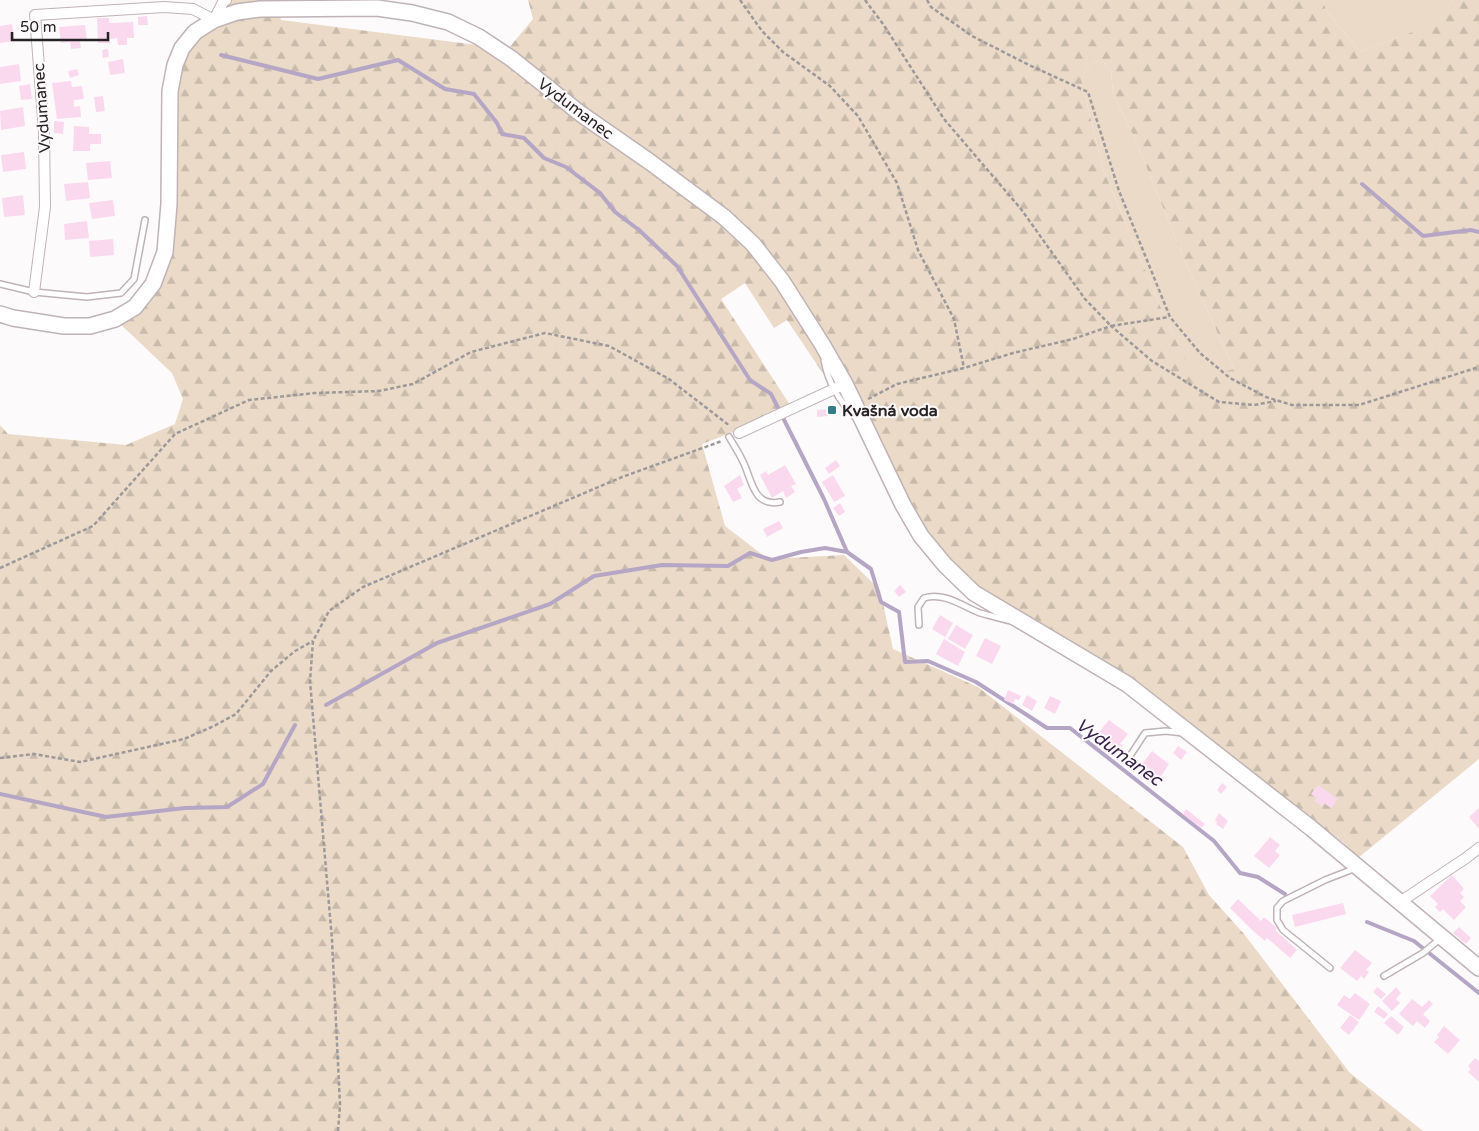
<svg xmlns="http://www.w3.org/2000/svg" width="1479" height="1131" font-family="'Varela Round',sans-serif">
  <defs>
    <pattern id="forest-firs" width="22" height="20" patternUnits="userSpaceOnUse" patternTransform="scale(1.25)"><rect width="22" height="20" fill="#eadac7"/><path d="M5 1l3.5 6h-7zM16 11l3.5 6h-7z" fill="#c9bbab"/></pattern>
  </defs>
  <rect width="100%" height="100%" fill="#fdfafb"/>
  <g fill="#eadac7">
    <polygon points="1323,0 1453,0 1437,23 1360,52 1326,10"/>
    <polygon points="1095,61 1104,63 1111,69 1113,95 1135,139 1187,266 1234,369 1196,380 1168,325 1103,169 1082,83 1085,70"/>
  </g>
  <path fill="url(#forest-firs)" fill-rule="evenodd" d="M223 0H276L281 20 493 47 503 55 533 19 528 0H1323L1326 10 1360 52 1436 23 1453 0H1479V759L1358 858 1343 842 1173 717 947 569 843 390 702 444 725 526 768 559 844 555 880 590 893 649 978 687 1183 847 1209 895 1244 934 1350 1073 1423 1131H0V425L8 434 126 445 175 424 183 399 172 373 117 321 163 261 174 76 195 36 238 16ZM1095 61 1104 63 1111 69 1113 95 1135 139 1187 266 1234 369 1196 379 1168 325 1103 169 1082 83 1085 70ZM745 283 774 328 787 320 830 384 792 408 721 299Z"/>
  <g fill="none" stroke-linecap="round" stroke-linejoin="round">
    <g stroke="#b6a6c6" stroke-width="4">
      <polyline points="221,55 318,79 398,60 445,89 474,94 497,123 502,134 524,138 544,158 566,167 600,193 615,212 639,230 677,266 750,380 771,394 824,499 847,552"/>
      <polyline points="1362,184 1423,236 1471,230 1479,232"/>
      <polyline points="326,705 437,643 550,604 594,576 662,565 728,566 750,553 772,560 801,552 825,548 847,552 871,569 881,602 899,612 905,662 928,661 976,682 1047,728 1070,728 1214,841 1240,873 1258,877 1285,894"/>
      <polyline points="0,794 106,817 185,808 227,807 263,784 295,725"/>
      <polyline points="1367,922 1414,941 1479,993"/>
    </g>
  </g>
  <g fill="#fad9ef">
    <polygon points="147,16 148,25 138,25 138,17"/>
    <polygon points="97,18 109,18 109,23 133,22 134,38 127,38 127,45 118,45 117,38 110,39 110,43 98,43"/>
    <polygon points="12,24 15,41 0,43 0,26"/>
    <polygon points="85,25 87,40 80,41 81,48 71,49 70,42 61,43 59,27"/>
    <polygon points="108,49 109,57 103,58 102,50"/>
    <polygon points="123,59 125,73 110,75 108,62"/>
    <polygon points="19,64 21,81 0,84 0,67"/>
    <polygon points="77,69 79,75 70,78 68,71"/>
    <polygon points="71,81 72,87 82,86 84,99 74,100 74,107 80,106 81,117 57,119 52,83"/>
    <polygon points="30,84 32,99 21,100 19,86"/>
    <polygon points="103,96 105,111 96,112 94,97"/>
    <polygon points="23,107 25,126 1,130 0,111"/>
    <polygon points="54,121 64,122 63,134 54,133"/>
    <polygon points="74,126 89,127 89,134 101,134 101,144 90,144 90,151 73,151"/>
    <polygon points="24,152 26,169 3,172 1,155"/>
    <polygon points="110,161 112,178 88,180 86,163"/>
    <polygon points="88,182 90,198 66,201 64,184"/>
    <polygon points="23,195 25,215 4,217 2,198"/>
    <polygon points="113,200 115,216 92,219 89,203"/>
    <polygon points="87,221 89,238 65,240 64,224"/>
    <polygon points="113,239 114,255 90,257 89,241"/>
    <polygon points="828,409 828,416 817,417 817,410"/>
    <polygon points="836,460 840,466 829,474 825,468"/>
    <polygon points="785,465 796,484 791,486 795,492 786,498 783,491 772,498 760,475 766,471 768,475"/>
    <polygon points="740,475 744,485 737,489 742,498 733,502 724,486"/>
    <polygon points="833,475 845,496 834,502 822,482"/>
    <polygon points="840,503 845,512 839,516 833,508"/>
    <polygon points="779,521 783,528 767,537 763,529"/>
    <polygon points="900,585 906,592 899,597 894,591"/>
    <polygon points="940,615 953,623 945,637 932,629"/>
    <polygon points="956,625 973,635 965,649 948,639"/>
    <polygon points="985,638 1001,646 992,664 976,656"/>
    <polygon points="944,639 965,652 958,666 936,654"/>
    <polygon points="1008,690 1021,696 1019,700 1015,699 1013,704 1004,700"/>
    <polygon points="1027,695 1037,701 1032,711 1022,705"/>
    <polygon points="1050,696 1061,701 1055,714 1044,708"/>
    <polygon points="1109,720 1128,734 1120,744 1123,745 1117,753 1095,737"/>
    <polygon points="1178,746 1187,752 1181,760 1173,753"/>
    <polygon points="1152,751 1169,764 1158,781 1140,767"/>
    <polygon points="1222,783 1227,787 1221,794 1217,790"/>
    <polygon points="1318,785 1338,799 1331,808 1324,803 1322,806 1314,801 1316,798 1311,794"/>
    <polygon points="1479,808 1479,829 1469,817"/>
    <polygon points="1186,809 1205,824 1201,828 1183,814"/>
    <polygon points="1219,813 1228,821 1223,829 1216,824 1217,822 1215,820"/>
    <polygon points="1270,837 1280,845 1275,851 1280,855 1269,868 1254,856"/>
    <polygon points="1452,875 1464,889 1460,893 1464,897 1460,901 1466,907 1454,920 1443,909 1440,912 1435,907 1438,904 1430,896"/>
    <polygon points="1238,899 1261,921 1264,917 1277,928 1275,930 1297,950 1290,958 1267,938 1265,941 1252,930 1230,908"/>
    <polygon points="1343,903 1346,914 1295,927 1292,915"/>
    <polygon points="1459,927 1471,938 1466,944 1453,933"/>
    <polygon points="1355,950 1372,963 1366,970 1369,972 1364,979 1361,976 1357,981 1340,968"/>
    <polygon points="1377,987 1386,994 1381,999 1373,992"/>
    <polygon points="1396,987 1401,993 1396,999 1400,1003 1392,1011 1382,1001"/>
    <polygon points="1355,993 1370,1004 1359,1020 1337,1005 1344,995 1350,999"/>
    <polygon points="1412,999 1422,1007 1429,1000 1433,1004 1423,1014 1430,1021 1425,1028 1417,1021 1413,1026 1399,1014"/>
    <polygon points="1378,1006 1388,1014 1384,1019 1374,1012"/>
    <polygon points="1350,1015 1359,1022 1349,1035 1340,1028"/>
    <polygon points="1391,1016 1404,1027 1398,1035 1384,1023"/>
    <polygon points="1444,1026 1460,1040 1448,1054 1434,1042 1439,1037 1437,1035"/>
    <polygon points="1475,1058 1479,1061 1479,1082 1468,1072 1471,1069 1468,1066"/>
  </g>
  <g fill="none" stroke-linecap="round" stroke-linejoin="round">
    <defs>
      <g id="service">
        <polyline points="0,284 34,292 87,297 121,293 134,279 145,220"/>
        <path d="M824 360C828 382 839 401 855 417"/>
        <path d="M729 437C735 447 741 456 745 466 752 483 755 507 780 502"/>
        <path d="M919 625 918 607 924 598C945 592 962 606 980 613 991 616 1001 619 1011 621"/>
        <polyline points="1128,759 1145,733 1166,731 1183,733"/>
        <polyline points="1330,968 1283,930 1277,920 1277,908 1283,901 1325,880 1356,868"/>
        <polyline points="1384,976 1423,953 1441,938"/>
      </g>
      <g id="minor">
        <polyline points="34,292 45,207 44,132 35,15 164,7 193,9 214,20 223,2 226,0"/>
        <polyline points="739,433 845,384"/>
        <polyline points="1400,902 1466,858 1479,848"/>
      </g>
      <polyline id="secondary" points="0,314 13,318 64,326 90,326 115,319 135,307 153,284 165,252 169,204 170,91 175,65 182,48 195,32 214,20 237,12 260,9 377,8 412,13 448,22 479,37 512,59 581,114 650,162 724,217 753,244 782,281 822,344 845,384 903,505 921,536 945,565 974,593 1127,684 1311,828 1479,968"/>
    </defs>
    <use href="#service" stroke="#c0b3b5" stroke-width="8"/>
    <use href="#minor" stroke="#c0b3b5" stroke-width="12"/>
    <use href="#secondary" stroke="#c0b3b5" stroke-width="18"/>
    <g stroke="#9d999a" stroke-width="2.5" stroke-dasharray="4 2.5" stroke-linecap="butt">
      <polyline points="740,0 762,31 783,52 830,86 858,116 897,183 918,250 954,319 964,368"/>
      <polyline points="865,0 883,24 944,119 1021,209 1085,299 1111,326 1169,317"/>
      <polyline points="927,0 931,7 972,36 1029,65 1088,92 1119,191 1170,317 1200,353 1230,378 1266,397 1292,405 1359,405 1479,367"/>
      <polyline points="868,399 897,384 964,368 1013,353 1073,339 1111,326 1152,361 1219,402 1254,405 1276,401"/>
      <polyline points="0,568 93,526 175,434 249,400 315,393 379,391 413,384 471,352 545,333 609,346 669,379 730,426"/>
      <polyline points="0,758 34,754 80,762 184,739 214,726 236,714 271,671 295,651 313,641"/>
      <polyline points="338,1131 340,1105 332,940 310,681 313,641 329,611 363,587 622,477 722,441"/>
    </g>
    <use href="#service" stroke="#fff" stroke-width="5"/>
    <use href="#minor" stroke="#fff" stroke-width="10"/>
    <use href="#secondary" stroke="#fff" stroke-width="15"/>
  </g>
  <rect fill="#387c8b" stroke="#fdfafb" stroke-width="2" x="827" y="405" width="10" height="10" rx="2.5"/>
  <g text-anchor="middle" stroke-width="4" stroke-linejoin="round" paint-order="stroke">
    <g font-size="16" fill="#272223" stroke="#fdfafb">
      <text transform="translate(41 108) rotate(-94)" y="6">Vydumanec</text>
      <text transform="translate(576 108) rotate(37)" y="6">Vydumanec</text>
    </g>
    <g font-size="16" font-weight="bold" fill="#272223" stroke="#fdfafb" text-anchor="start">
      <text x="842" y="416">Kvašná voda</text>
    </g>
    <g font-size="18" font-style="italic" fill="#37214a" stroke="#fdfafb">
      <text transform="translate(1119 752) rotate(36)" y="6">Vydumanec</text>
    </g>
  </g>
  <path d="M12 32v8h96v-8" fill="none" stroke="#272223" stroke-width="2.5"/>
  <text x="20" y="32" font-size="15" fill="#272223" stroke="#fdfafb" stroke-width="4" paint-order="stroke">50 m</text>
</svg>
